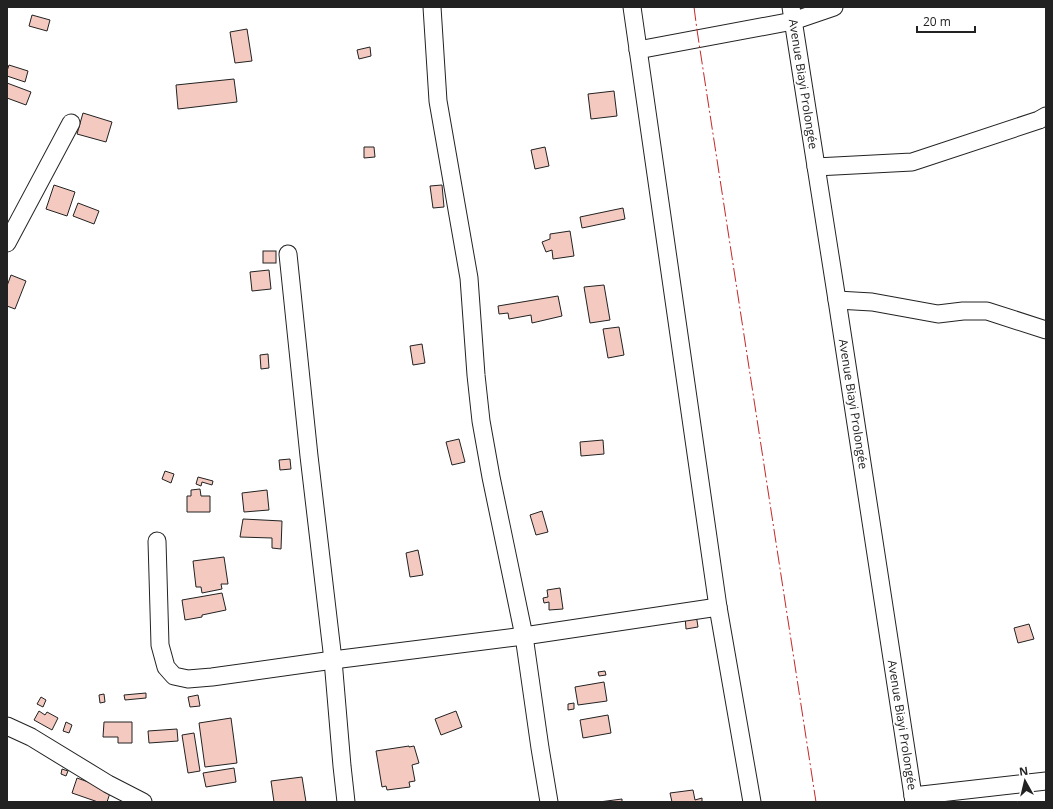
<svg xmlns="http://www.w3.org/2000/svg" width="1053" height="809" font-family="'Open Sans',sans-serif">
  <rect width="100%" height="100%" fill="#fff"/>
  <g fill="#f3c9c0" stroke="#222">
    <polygon points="32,15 50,20 47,31 29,26"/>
    <polygon points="247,29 252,61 235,63 230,32"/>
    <polygon points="370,47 371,56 359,59 357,50"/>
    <polygon points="9,65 28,71 25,82 7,76 7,71"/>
    <polygon points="234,79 237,102 178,109 176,85"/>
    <polygon points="7,83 31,92 26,105 7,98"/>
    <polygon points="614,91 617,116 591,119 588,94"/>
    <polygon points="83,113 112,122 106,142 77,134"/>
    <polygon points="364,147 374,147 375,157 364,158"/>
    <polygon points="545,147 549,166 535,169 531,150"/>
    <polygon points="54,185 75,192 67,216 46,209"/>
    <polygon points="442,185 444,207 433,208 430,186"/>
    <polygon points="78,203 99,211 94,224 73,216"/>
    <polygon points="623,208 625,219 582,228 580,217"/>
    <polygon points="570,231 574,256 553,259 552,250 546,252 542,242 550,239 550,234"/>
    <rect x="263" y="251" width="13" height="12"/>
    <polygon points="269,270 271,289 252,291 250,272"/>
    <polygon points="11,275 26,281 15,309 7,306 7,286"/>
    <polygon points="604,285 610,320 590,323 584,287"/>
    <polygon points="558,296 562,316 532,323 531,315 509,319 508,313 499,314 498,306"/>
    <polygon points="619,327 624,355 608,358 603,329"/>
    <polygon points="422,344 425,363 413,365 410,346"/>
    <polygon points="268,354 269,368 261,369 260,355"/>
    <polygon points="459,439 465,462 452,465 446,442"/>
    <polygon points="603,440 604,454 581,456 580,442"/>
    <polygon points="290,459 291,469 280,470 279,460"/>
    <polygon points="165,471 174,474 171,483 162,479"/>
    <polygon points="198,477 213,481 212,485 202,482 201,486 196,484"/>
    <polygon points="200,489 201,496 210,496 210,512 187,512 187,496 191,496 191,490"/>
    <polygon points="267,490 269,510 244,512 242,493"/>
    <polygon points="542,511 548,532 536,535 530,515"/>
    <polygon points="243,519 282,521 281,549 272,548 272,538 240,537"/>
    <polygon points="418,550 423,575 410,577 406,553"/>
    <polygon points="224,557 228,584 221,584 222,589 202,593 201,587 196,587 193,561"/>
    <polygon points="560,588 563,609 549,610 549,602 544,603 543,598 548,597 547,590"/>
    <polygon points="222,593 226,610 202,615 202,617 185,620 182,600"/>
    <polygon points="696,614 698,627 686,629 685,616"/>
    <polygon points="1029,624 1034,639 1018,643 1014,628"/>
    <polygon points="605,671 606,675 599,676 598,672"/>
    <polygon points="604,682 607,701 578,705 575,687"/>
    <polygon points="146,693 146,698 125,700 124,695"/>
    <polygon points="104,694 105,702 100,703 99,695"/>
    <polygon points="198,695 200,706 190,707 188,697"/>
    <polygon points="41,697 46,700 43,707 37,704"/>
    <polygon points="574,703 574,709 568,710 568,704"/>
    <polygon points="39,711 45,715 47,712 58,718 52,730 34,720"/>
    <polygon points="456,711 462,727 441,735 435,719"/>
    <polygon points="608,715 611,733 583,738 580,720"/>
    <polygon points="231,718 237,763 205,767 199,723"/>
    <polygon points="66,722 72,725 69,733 63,731"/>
    <polygon points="104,722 132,722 132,743 118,743 118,737 103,737"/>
    <polygon points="177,729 178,741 149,743 148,731"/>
    <polygon points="194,733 200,771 188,773 182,735"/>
    <polygon points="409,746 409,747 414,746 419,763 412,765 415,781 409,782 410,787 387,790 386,786 382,787 376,751"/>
    <polygon points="234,768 236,782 206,787 203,773"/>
    <polygon points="62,769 68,771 66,776 61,774"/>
    <polygon points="302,777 306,802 274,802 271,781"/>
    <polygon points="77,778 111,790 107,802 98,802 72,793"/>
    <polygon points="693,790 695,800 702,798 702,802 672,802 670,793"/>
    <polygon points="622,799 622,802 599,802"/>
  </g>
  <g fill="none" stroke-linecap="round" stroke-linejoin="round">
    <defs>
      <g id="minor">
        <polyline points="432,7 438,101 469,278 476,375 481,421 491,477 524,636 540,748 549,802"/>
        <polyline points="632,7 718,607 752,802"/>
        <polyline points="791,7 837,300 914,802"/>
        <polyline points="638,50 793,21 834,7"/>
        <polyline points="816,167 912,162 1039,120 1046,116"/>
        <polyline points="7,243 71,123"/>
        <polyline points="288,254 309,456 333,660 342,766 346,802"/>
        <polyline points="837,300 872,302 938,314 963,311 987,311 1046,330"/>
        <polyline points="157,541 160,645 166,667 174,676 188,679 212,677 333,660 524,636 718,607"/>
        <polyline points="7,726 31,737 108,784 143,802"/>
        <polyline points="913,796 1046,781"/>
      </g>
    </defs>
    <use href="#minor" stroke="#222" stroke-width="19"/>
    <use href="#minor" stroke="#fff" stroke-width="17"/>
    <polyline stroke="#c62828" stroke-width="1" stroke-dasharray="14 3 2 3" stroke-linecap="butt" points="694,7 697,30 816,802"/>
  </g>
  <g text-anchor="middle" stroke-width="3" stroke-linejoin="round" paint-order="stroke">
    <g font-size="12" fill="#222" stroke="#fff">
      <text transform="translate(803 84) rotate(81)" y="4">Avenue Biayi Prolongée</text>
      <text transform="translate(853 404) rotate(81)" y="4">Avenue Biayi Prolongée</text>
      <text transform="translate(902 725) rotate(81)" y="4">Avenue Biayi Prolongée</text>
    </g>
  </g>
  <rect width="1053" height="809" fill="none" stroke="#222222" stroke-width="16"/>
  <g transform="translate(1025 781) rotate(352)" stroke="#ffffff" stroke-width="3" paint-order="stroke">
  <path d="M0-3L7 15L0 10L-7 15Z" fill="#222222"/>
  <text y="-6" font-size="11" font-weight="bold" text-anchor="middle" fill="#222222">N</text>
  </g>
  <path d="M917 26v6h58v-6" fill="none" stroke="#222222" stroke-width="2"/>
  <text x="923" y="26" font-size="12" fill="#222222" stroke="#ffffff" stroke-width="3" paint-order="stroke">20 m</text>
</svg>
